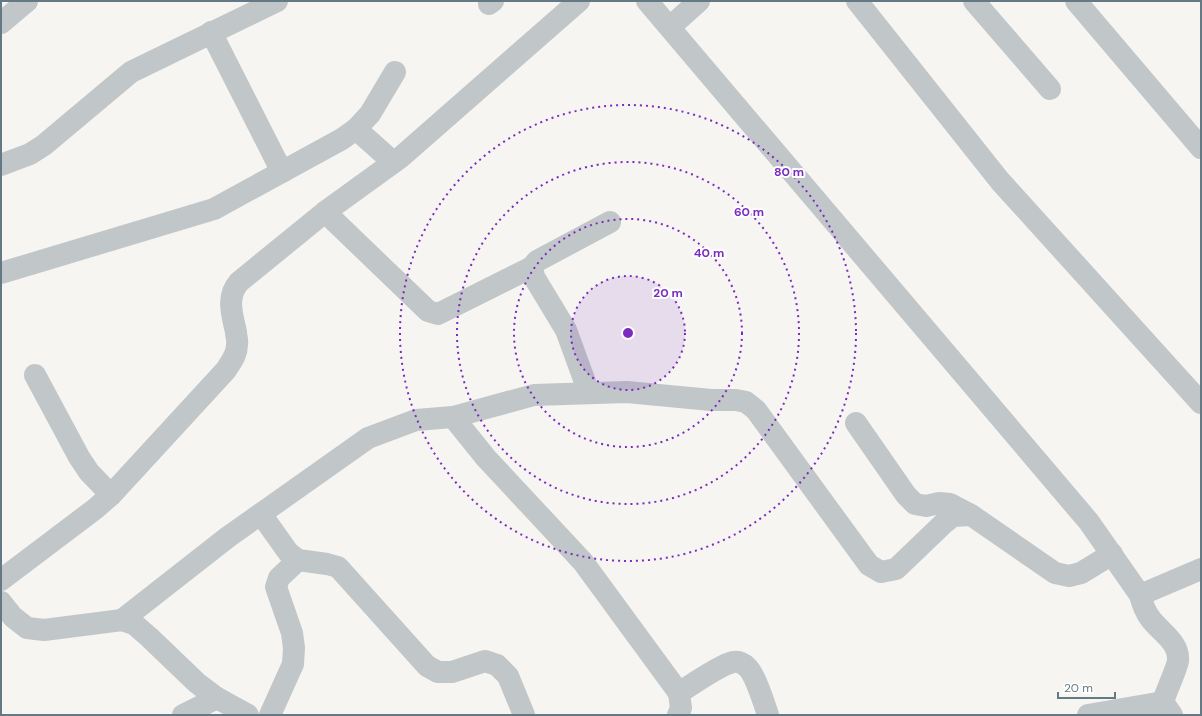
<svg xmlns="http://www.w3.org/2000/svg" width="1202" height="716" font-family="'DM Sans',sans-serif">
  <rect width="100%" height="100%" fill="#f6f5f2"/>
  <g fill="none" stroke-linecap="round" stroke-linejoin="round">
    <g stroke="#c1c6c8" stroke-width="22">
      <path d="M647 1 1089 522 1140 595C1142 603 1145 611 1150 618 1159 631 1180 642 1178 661 1176 671 1166 691 1163 702L1172 715"/>
      <polyline points="857,1 1000,181 1201,403"/>
      <polyline points="974,1 1050,89"/>
      <polyline points="1076,1 1201,148"/>
      <polyline points="489,4 493,1"/>
      <polyline points="1,23 27,1"/>
      <polyline points="670,27 699,1"/>
      <polyline points="211,32 282,172"/>
      <polyline points="356,129 393,162"/>
      <polyline points="1,165 30,154 44,145 131,72 277,1"/>
      <polyline points="325,212 428,311 438,314 532,267"/>
      <polyline points="1,273 214,209 342,139 356,129 370,114 395,72"/>
      <polyline points="35,375 79,457 89,472 111,495"/>
      <polyline points="589,393 566,330 534,277 532,267 537,261 610,222"/>
      <polyline points="453,417 486,458 583,562 679,693 681,708 678,715"/>
      <polyline points="856,423 906,495 915,504 926,506 939,503 950,504 971,515"/>
      <polyline points="261,514 288,552 298,560 327,564 338,567 427,666 438,672 452,672 485,661 497,665 508,676 524,715"/>
      <path d="M1 580 95 509 111 495 226 370C231 362 237 355 237 345 238 341 236 336 236 332 232 314 226 297 239 282L325 212 401 157 579 1"/>
      <polyline points="1140,595 1201,569"/>
      <polyline points="1,602 13,617 27,628 44,630 122,620 134,624 149,637 197,683 217,698 248,715"/>
      <polyline points="122,620 228,537 368,438 416,420 453,417 534,395 627,392 711,400 736,400 746,402 756,410 869,565 881,572 896,569 944,523 953,516 971,515 1055,573 1069,576 1081,573 1112,554"/>
      <path d="M679 693C691 685 720 665 733 662 738 661 743 663 747 667 755 674 764 703 768 715"/>
      <polyline points="183,715 217,698"/>
      <polyline points="270,715 293,664 294,648 292,633 276,587 279,578 298,560"/>
      <polyline points="1088,715 1163,702"/>
    </g>
  </g>
  <circle cx="628" cy="333" r="57" fill="#7b2cbf" fill-opacity=".12"/>
  <g fill="none" stroke="#7b2cbf" stroke-width="2" stroke-dasharray="2 4">
    <circle cx="628" cy="333" r="57"/>
    <circle cx="628" cy="333" r="114"/>
    <circle cx="628" cy="333" r="171"/>
    <circle cx="628" cy="333" r="228"/>
  </g>
  <circle cx="628" cy="333" r="6" fill="#7b2cbf" stroke="#fff" stroke-width="2"/>
  <g font-size="12" text-anchor="middle" font-weight="bold" fill="#7b2cbf" stroke="#fff" stroke-width="4" stroke-linejoin="round" paint-order="stroke">
    <text x="789" y="176">80 m</text>
    <text x="749" y="216">60 m</text>
    <text x="709" y="257">40 m</text>
    <text x="668" y="297">20 m</text>
  </g>
  <rect width="1202" height="716" fill="none" stroke="#647983" stroke-width="4"/>
  <path d="M1058 692v6h57v-6" fill="none" stroke="#647983" stroke-width="2"/>
  <text x="1064" y="692" font-size="12" fill="#647983" stroke="#ffffff" stroke-width="3" paint-order="stroke">20 m</text>
</svg>
